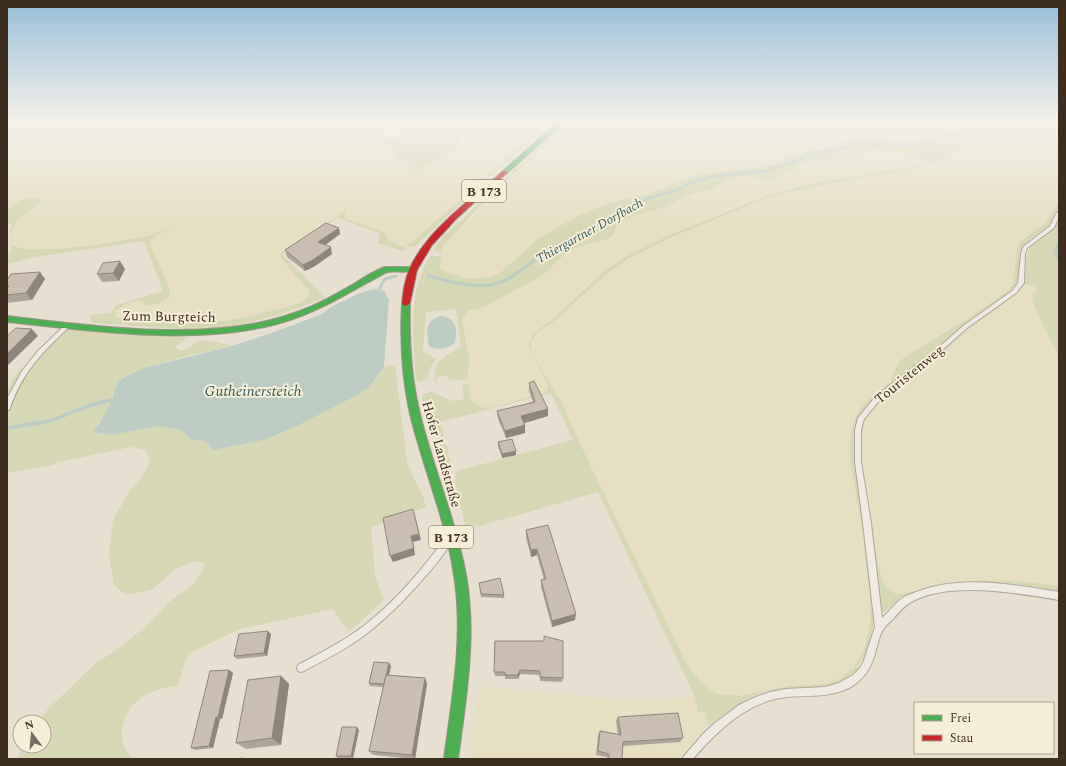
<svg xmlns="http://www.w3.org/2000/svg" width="1066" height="766" font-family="Spectral,serif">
  <rect width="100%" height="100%" fill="#e7e0d1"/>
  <g fill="#e6dfc2">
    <polygon points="7,121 343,121 355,127 348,133 362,131 386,142 391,151 399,159 413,167 413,171 443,158 456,149 461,140 456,130 445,125 443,121 536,121 531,126 524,143 411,243 400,245 389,241 383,232 346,219 344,214 346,210 280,253 310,292 306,299 284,307 251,316 226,320 203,322 130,319 116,318 115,316 115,312 119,307 129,303 169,298 170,290 150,244 151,240 156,235 194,219 150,235 97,244 42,250 24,249 15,247 11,244 14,224 18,218 40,203 7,210"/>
    <polygon points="573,121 806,121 806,125 799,135 801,136 807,126 808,121 981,121 962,129 942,135 903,142 893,143 866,138 845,142 840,145 791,157 773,165 742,168 683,180 671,186 643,196 612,202 538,239 499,274 486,278 465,278 448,273 439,267 442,261 438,256 443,253 441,249 462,225 524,165"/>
    <polygon points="1026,121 1059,121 1059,202 1045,223 1020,242 1017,250 1013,283 1009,290 991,303 920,347 897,366 890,382 863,406 855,418 850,458 863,535 870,600 870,624 864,650 854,667 841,678 826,684 788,686 740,696 717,694 702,684 686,663 570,423 562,401 555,393 537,361 531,349 531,341 538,332 554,321 607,274 629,258 674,236 769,197 851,179 900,171 932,163 1008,131"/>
    <polygon points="868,149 902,153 927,162 926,163 907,168 805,185 764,197 670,235 627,256 552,320 537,331 531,339 529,347 549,387 545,393 490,408 481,407 471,400 467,379 469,359 461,319 468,311 486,306 543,275 569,250 588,244 610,238 617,225 625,219 671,205 683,197 696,192 707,191 726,180 738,177 774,178 785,175 800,165 812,160 840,159"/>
    <polygon points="1025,284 1035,287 1037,290 1053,343 1059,357 1059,586 1031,582 959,582 938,584 902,594 894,594 888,588 881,576 868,501 862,447 862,432 865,421 871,411 880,401 941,354 980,321 1013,297"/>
    <polygon points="479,687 619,699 695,697 698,712 705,712 709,726 679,759 468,759"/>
  </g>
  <g fill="#d6d7b3">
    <path d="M343 121H370L356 127 391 140 431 121H443C447 130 457 127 461 140 449 160 428 163 409 174L413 171V167C406 163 398 159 393 152 390 149 389 145 385 142 370 130 358 129 341 137L355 128 354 125Z"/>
    <polygon points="536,121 554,121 505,163 414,247 405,245 411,243 524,143 531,126"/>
    <path d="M566 121H573C527 162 480 202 441 249L443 253 435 251 434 249 442 238Z"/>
    <path d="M981 121H1026L1008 131 932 163 900 171 851 179 769 197 674 236 629 258 607 274 554 321 538 332 531 341V349L537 361 555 393 562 401 570 423 686 663 702 684 717 694 740 696 788 686 826 684 841 678 854 667 864 650 870 624V600L863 535 850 458V438L855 418 863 406 890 382 897 366 903 358 964 321 1009 290 1013 283 1017 250 1020 242 1045 223 1059 202C1059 227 1038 229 1026 244 1017 255 1024 275 1012 291L880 393 866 406 857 420 854 437 856 471 868 540 873 604V627L869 646 856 671 841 682 827 686 808 689 767 691 748 698 709 726 705 712H698L695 697 598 492 466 530 455 481 457 471 573 440 551 393 440 422 451 464 446 465 442 449 438 439 441 437 438 428 433 429 427 419 422 397 424 394 432 392 453 401 464 399 462 386 468 383 471 400 480 407 490 408 545 393 549 387 529 346 530 339 537 331 552 320 601 274 627 256 670 235 764 197 805 185 907 168 925 163 927 162 902 153 868 149C857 162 827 157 812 160 799 163 790 174 776 177 763 181 750 175 737 177 725 179 717 188 706 191 702 192 698 191 694 193 683 197 673 204 661 208 648 213 630 215 618 224 615 227 614 230 614 234L610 238 588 244 569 250 543 275 486 306 468 311 462 319 469 359 467 379C461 381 455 380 449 381L448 375 436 378 437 384 435 383C431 362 446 355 461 347L456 309 426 312 423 351 436 359 430 368 427 379 419 382 416 380C413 338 407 294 430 256H438L442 258 439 267 448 273 465 278H486L499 274 538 239 577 216 612 202 643 196 698 175 773 165 791 157 814 150 840 145C858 130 883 144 903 142 926 140 961 133 981 121Z"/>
    <path d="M34 197 41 200 40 203C20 217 12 218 11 244 26 258 128 241 150 235 171 229 191 220 210 212L156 235 151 240 150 244 170 290 169 298C161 303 154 305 144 305L142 301C132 301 122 304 115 312L116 318C149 321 195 325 227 320 245 318 262 313 278 309 288 306 307 304 310 292L280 257V253L337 217 338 215 348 208 345 212 346 219 383 232 386 234 389 241 407 248 403 251 377 243 379 241V233L338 218 282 254 325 297C284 315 240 328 195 329 161 329 126 325 92 323L89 315 111 313 116 305 163 291 144 241 34 257 7 264C7 255 11 254 11 248 12 240 9 233 12 224H7V210L21 200Z"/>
    <path d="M1059 219V357L1035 308 1032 295 1037 290 1035 287 1025 284C1013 299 997 309 981 320 967 331 954 344 939 355 920 371 886 392 871 411 866 417 863 425 862 433 858 465 868 500 873 532 876 547 878 587 894 593 902 597 928 586 938 584 977 578 1020 580 1059 586V592L1033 588 920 591 904 597 883 613 880 599 860 463V432L863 420 879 400 940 353 978 321 1018 291 1024 283 1026 259 1030 245 1053 227Z"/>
    <path d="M67 330 187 337H188L174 348C189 355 188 344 200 341 207 339 225 344 232 346 210 351 132 367 119 381 115 387 114 394 111 401 106 412 100 423 92 432L112 435 159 426 181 430 190 439 205 441 213 449 264 440 295 427 369 387 384 367 390 365 395 367 407 462 413 477 423 496 426 507 371 527 375 576 384 600 349 632 333 609 240 629 188 654 178 685C153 690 133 696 124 721 121 727 121 736 123 743 124 748 129 754 132 759H17L24 746H44V722H40L47 710 98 661 109 655 143 629 169 602 193 584 203 570 205 563 197 561 177 568 151 590 126 595 114 585 109 555 113 520 130 490 143 476 150 462 146 450 131 447 55 463 54 465 7 473V392L12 380 20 369 34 362Z"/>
  </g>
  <g fill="#bcccc2">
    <polygon points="379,289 384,291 389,300 384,367 369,387 359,394 295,427 264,440 213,450 205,441 190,439 181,430 159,426 112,435 92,432 99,424 112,400 116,386 120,380 130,374 144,368 232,346 269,334 322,314 331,307 358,294 370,290"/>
    <path d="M441 316C456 317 458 330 455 343 447 349 439 350 429 347 427 333 424 320 441 316Z"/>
  </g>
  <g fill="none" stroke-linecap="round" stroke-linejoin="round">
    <polyline stroke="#bcccc2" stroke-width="2.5" points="592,228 633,203 680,189 690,183 714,176 765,171 801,159 815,152 834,151 864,143 919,146 981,125 984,121"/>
    <g stroke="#bcccc2" stroke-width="3">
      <polyline points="1059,242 1055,251 1059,259"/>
      <path d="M428 276C448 281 467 287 488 285 512 283 531 260 551 249 565 241 580 234 594 227"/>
      <polyline points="379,289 385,279 396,276"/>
    </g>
    <polyline stroke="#bcccc2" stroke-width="4" points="7,428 50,421 91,405 112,400"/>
    <defs>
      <g id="lane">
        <path d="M1057 212H1059V217L1054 228 1027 248 1025 254 1024 283 1016 293 967 328 941 351 879 401 864 419 861 430V462L871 523 882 618C890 611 896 602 904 597 910 594 916 592 922 590 964 575 1016 585 1059 592V600C1017 593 952 581 913 601 905 605 899 612 893 619 889 623 885 626 883 630 879 636 878 644 876 650 872 667 864 680 849 688 829 698 808 695 787 697 748 701 717 731 693 759H682L684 756 704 733 715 723 739 705 753 698 770 692 785 689 825 687 839 683 853 675 859 669 863 663 875 627 863 523 855 462V430L858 418 875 397 937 349 963 326 1012 291 1018 283 1021 254 1023 247 1050 226Z"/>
        <path d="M67 324 70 326 69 327C41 354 23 371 10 408L9 410H7V399L9 395 22 371 37 352 65 325Z"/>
        <path d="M447 539 450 540 451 542C444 555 433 568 423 579 403 602 382 623 358 640 341 652 322 661 304 671L301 672 298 671 297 668 298 665C316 655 334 646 351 635 388 610 418 575 444 540Z"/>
      </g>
      <g id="fast">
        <polygon points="559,121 565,121 507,173 503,173 503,171"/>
        <path d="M385 267H414L418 269C410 275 394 269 385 273 353 290 324 309 290 320 206 348 94 331 7 322V316C91 326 203 342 285 316 305 310 324 301 343 290 357 283 370 272 385 267Z"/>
        <path d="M406 300 410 303C409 341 411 378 420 414 433 468 456 520 466 575 477 636 466 698 458 759H444C452 698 464 636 454 575 446 520 423 468 410 414 402 378 400 340 402 303Z"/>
      </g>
      <path id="jam" d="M503 171 508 172 456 219 432 245 417 270 410 303 406 306 403 305 402 303C403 292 405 280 409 270 426 231 471 199 503 171Z"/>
    </defs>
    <use href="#lane" stroke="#ada599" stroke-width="2"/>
    <use href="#fast" stroke="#9c958a" stroke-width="2"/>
    <use href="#jam" stroke="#9c958a" stroke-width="2"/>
    <use href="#lane" fill="#efebe3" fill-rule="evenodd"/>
    <use href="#fast" fill="#4caf50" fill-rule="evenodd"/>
    <use href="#jam" fill="#c62828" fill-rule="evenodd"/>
  </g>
  <g fill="#afa499">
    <polygon points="340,234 325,245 332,254 315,266 305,271 287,257 285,250"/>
    <polygon points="125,269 119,281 102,282 97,274"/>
    <polygon points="45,279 32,300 7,303 7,280"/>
    <polygon points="529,383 548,409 548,416 524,423 525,433 506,438 498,419 497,411 533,402 529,391"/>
    <polygon points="498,442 516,451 516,455 502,458 498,446"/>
    <polygon points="548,525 575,620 552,627 541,587 541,580 544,580 537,555 531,557 526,537 526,530"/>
    <polygon points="479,583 504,595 504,598 481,597"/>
    <polygon points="271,634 267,656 237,659 234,656"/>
    <polygon points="495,641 563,678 562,682 540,681 540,675 520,674 518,679 505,679 505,676 495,676 494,672"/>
    <polygon points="389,663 391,666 389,675 425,678 427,684 415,759 373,755 369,751 383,687 370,686 369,683"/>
    <polygon points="229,670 233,673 222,719 220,719 213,748 195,750 191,748"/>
    <polygon points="281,676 289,684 281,745 246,749 236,743"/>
    <polygon points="618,717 683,738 680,742 623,746 622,759 607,759 607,757 596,755 598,735 600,731 618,735 616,721"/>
    <polygon points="359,730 353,758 338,758 336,756"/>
  </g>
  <g fill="#8e867d">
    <polygon points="339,228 340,234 320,249 318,242"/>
    <polygon points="331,247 332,254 315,266 305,271 303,265"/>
    <polygon points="120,261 125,269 119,281 113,273"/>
    <polygon points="40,272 45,279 32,300 26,293"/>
    <polygon points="32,329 38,336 7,366 7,354"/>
    <polygon points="548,409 548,416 521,424 521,416"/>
    <polygon points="525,425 525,433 506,438 505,431"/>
    <polygon points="516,451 516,455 502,458 502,454"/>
    <polygon points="415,516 421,540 413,542 415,555 393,562 390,556"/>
    <polygon points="537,549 537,555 531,557 531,550"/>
    <polygon points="576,614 575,620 552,627 552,621"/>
    <polygon points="268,631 271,634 267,656 264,653"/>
    <polygon points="389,663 391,666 386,687 384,684"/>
    <polygon points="229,670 233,673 222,719 218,717"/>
    <polygon points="520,670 520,674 518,679 518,675"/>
    <polygon points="281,676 289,684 281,745 272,738"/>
    <polygon points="425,678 427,684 415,759 412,755"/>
    <polygon points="216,717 220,719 213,748 209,746"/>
    <polygon points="357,727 359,730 353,758 351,756"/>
  </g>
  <g fill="#cbbfb2" stroke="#8e867d">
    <polygon points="326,223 339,228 318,242 331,247 313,260 303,265 285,250"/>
    <polygon points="120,261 113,273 97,274 103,263"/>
    <polygon points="40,272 26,293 7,295 7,288 9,286 7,286 7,280 11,274"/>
    <polygon points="16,328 32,329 7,354 7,336"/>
    <polygon points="534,381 548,409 521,416 525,425 505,431 497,411 535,402 529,383"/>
    <polygon points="512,439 516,451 502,454 498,442"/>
    <polygon points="413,509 419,534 411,536 414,548 390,556 383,518"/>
    <polygon points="548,525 576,614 552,621 541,580 546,579 537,549 531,550 526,530"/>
    <polygon points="500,578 504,595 481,594 479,583"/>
    <polygon points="268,631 264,653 234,656 239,634"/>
    <polygon points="544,636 563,641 563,678 540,677 540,671 520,670 518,675 505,675 505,672 494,672 495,641 544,641"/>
    <polygon points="374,662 389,663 384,684 369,683"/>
    <polygon points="229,670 218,717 216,717 209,746 191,748 210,671"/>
    <polygon points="386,675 425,678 412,755 369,751"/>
    <polygon points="281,676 272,738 236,743 248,680"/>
    <polygon points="678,713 683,738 623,742 622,759 609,759 609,754 598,751 600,731 621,735 618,717"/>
    <polygon points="342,727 357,727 351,756 336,756"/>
    <polygon points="244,758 244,759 236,759"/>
  </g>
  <linearGradient id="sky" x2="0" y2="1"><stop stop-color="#96bed9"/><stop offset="0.53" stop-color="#f4f1ea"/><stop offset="1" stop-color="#f4f1ea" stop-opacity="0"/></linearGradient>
  <rect width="1066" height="228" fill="url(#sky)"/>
  <g text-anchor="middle" stroke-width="4" stroke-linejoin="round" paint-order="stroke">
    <g fill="#f7eed8" stroke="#756857" stroke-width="1">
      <rect x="462" y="180" width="44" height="22" rx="3"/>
      <rect x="429" y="526" width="44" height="22" rx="3"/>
    </g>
    <g font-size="13" font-weight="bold" fill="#3d2e20">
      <text x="484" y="196">B 173</text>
      <text x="451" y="542">B 173</text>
    </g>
    <g font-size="13" font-style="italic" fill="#2f5d5a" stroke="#f7eed8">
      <text transform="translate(589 230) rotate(-29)" y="5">Thiergartner Dorfbach</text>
    </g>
    <g font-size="14" fill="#3d2e20" stroke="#f7eed8">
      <text transform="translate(169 316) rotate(1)" y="5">Zum Burgteich</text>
      <text transform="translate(909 374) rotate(-39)" y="5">Touristenweg</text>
      <text transform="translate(442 454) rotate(74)" y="5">Hofer Landstraße</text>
    </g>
    <g font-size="15" font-style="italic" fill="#2f5d5a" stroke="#f7eed8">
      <text x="253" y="396">Gutheinersteich</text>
    </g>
  </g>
  <rect width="1066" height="766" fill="none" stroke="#3d2e20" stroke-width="16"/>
  <rect x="914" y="702" width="140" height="52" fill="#f7eed8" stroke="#ada18e"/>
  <rect x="922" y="715" width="20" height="6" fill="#4caf50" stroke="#ada18e"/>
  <text x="950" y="722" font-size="12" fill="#3d2e20">Frei</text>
  <rect x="922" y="735" width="20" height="6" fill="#c62828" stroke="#ada18e"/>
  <text x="950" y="742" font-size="12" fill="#3d2e20">Stau</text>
  <g transform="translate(32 734) rotate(344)"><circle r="19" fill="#f7eed8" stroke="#ada18e"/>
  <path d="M0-3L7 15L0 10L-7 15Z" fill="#786c5e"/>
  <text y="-6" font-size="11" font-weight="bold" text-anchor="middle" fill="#3d2e20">N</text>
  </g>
</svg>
